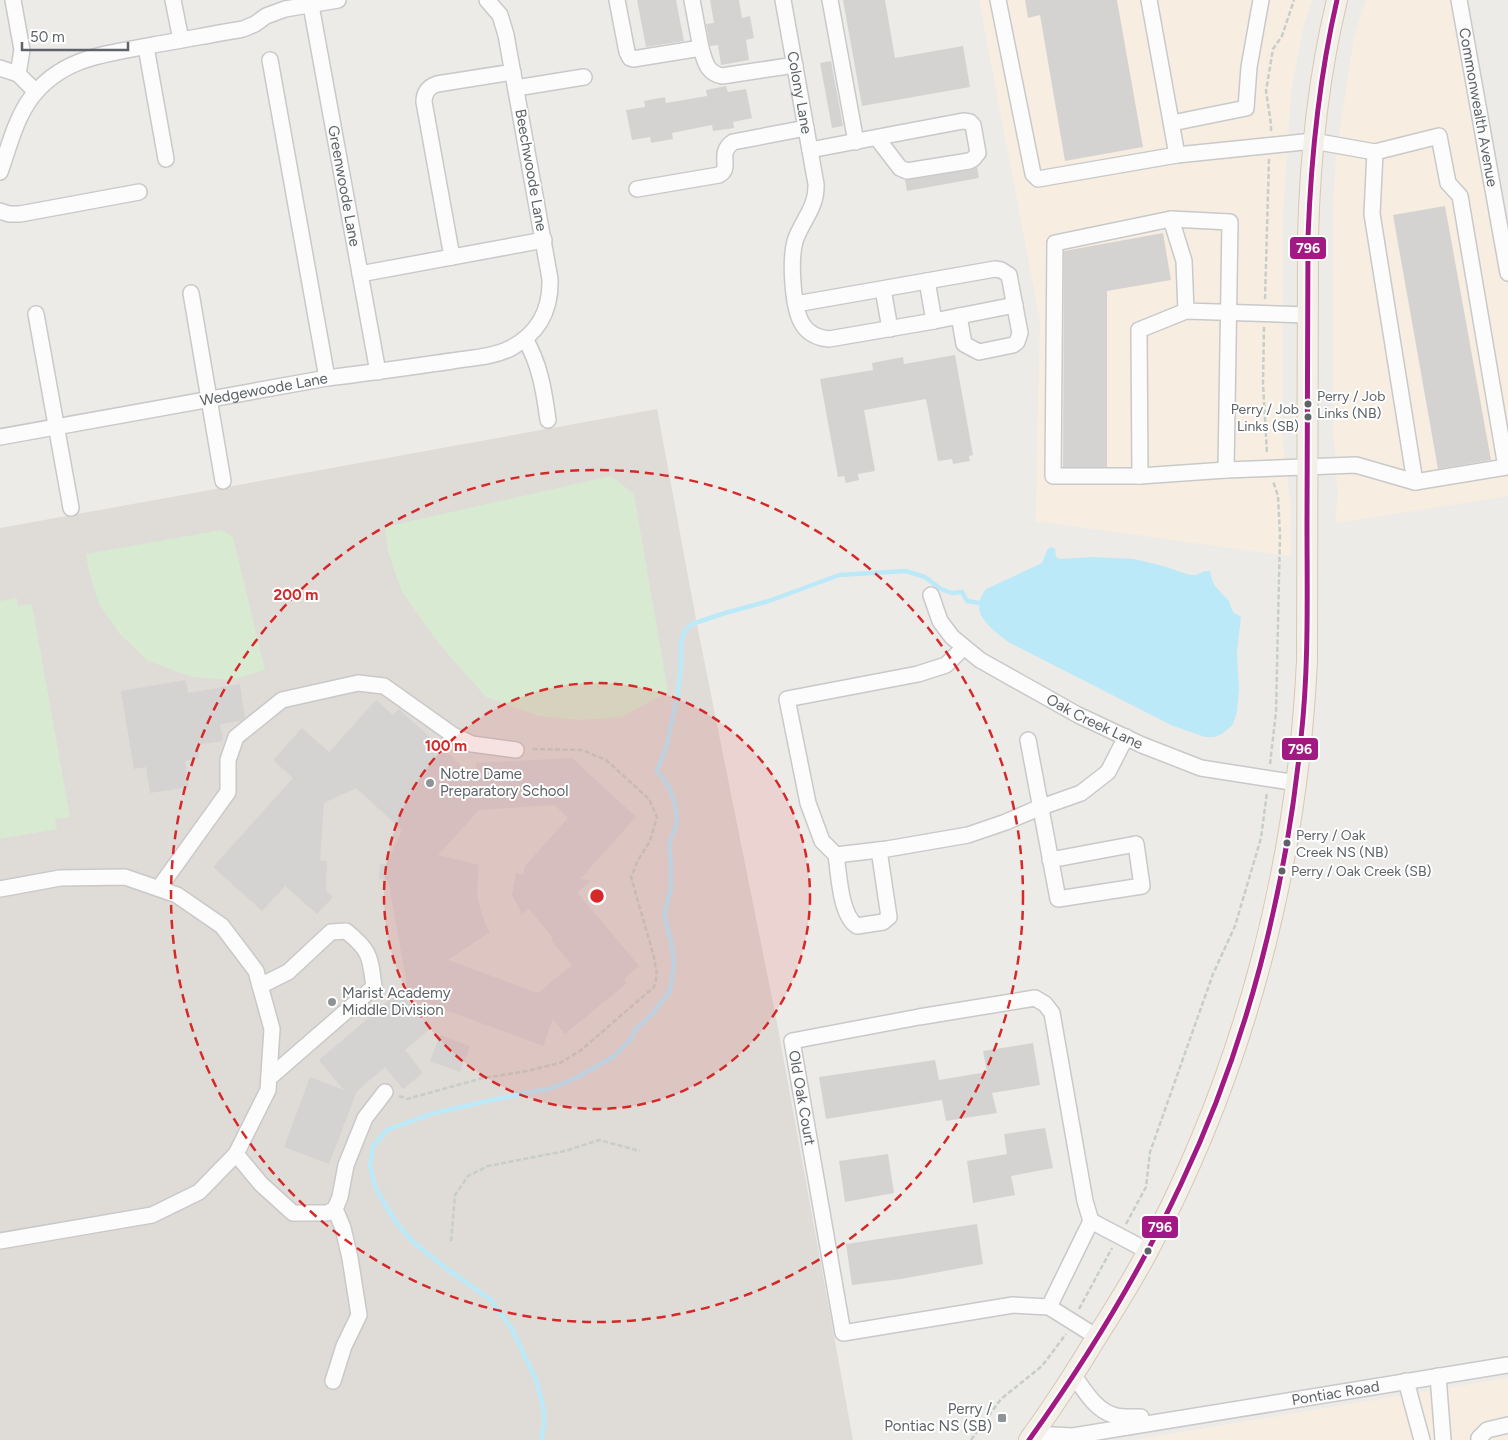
<svg xmlns="http://www.w3.org/2000/svg" width="1508" height="1440" font-family="Figtree,sans-serif">
  <rect width="100%" height="100%" fill="#edebe8"/>
  <g fill="#f7eee1">
    <polygon points="979,0 1312,0 1303,29 1291,91 1283,213 1282,433 1290,499 1291,556 1036,521 1040,320"/>
    <polygon points="1366,0 1456,0 1508,289 1508,496 1335,523 1338,494 1333,428 1333,209 1336,157 1345,96 1354,38"/>
    <polygon points="1508,1378 1508,1440 1134,1440"/>
  </g>
  <polygon fill="#dfdbd7" points="657,409 698,630 777,1023 853,1440 0,1440 0,528"/>
  <g fill="#d8ead2">
    <polygon points="611,476 634,494 668,692 621,717 581,720 539,716 486,697 439,644 402,592 388,552 385,527"/>
    <polygon points="221,530 233,537 265,670 231,680 192,677 148,661 119,633 99,604 89,572 86,554"/>
    <polygon points="17,598 18,606 32,604 70,817 55,819 57,829 0,839 0,601"/>
  </g>
  <path fill="#bce9f8" d="M1051 547 1055 549 1056 557 1060 559 1092 557 1134 559 1163 566 1190 575H1196L1205 571H1210L1212 580 1215 586 1229 601 1233 612 1241 617 1237 652 1239 690 1237 712 1233 724 1229 728 1222 734 1214 737H1205L1171 725 1008 642C991 628 967 613 986 589L1042 563 1047 550Z"/>
  <g fill="none" stroke-linecap="round" stroke-linejoin="round">
    <polyline stroke="#bce9f8" stroke-width="4.5" points="541,1440 544,1426 544,1412 541,1398 536,1380 512,1329 491,1300 443,1266 412,1241 395,1221 375,1187 370,1166 373,1146 387,1130 434,1113 519,1094 549,1089 576,1078 613,1057 630,1040 635,1030 653,1013 670,991 674,966 671,940 664,916 671,888 671,866 669,844 677,823 675,804 669,787 657,771 667,745 678,692 681,665 681,643 684,632 692,624 725,613 769,601 839,575 906,571 925,577 941,589 952,593 962,592 967,601 979,603"/>
  </g>
  <g fill="#d5d3d2" fill-rule="evenodd">
    <polygon points="637,0 676,0 684,41 646,47"/>
    <polygon points="710,0 739,0 742,18 750,16 754,38 746,40 749,60 721,65 718,45 710,46 706,24 714,23"/>
    <polygon points="843,0 885,0 895,58 963,46 970,87 862,106"/>
    <polygon points="1025,0 1117,0 1143,147 1065,161 1040,15 1028,18"/>
    <polygon points="831,61 843,126 832,128 820,63"/>
    <polygon points="726,86 728,92 746,89 752,118 733,122 734,128 713,131 712,125 672,133 673,139 651,143 650,137 632,140 626,110 645,107 644,101 665,97 666,103 707,96 706,90"/>
    <polygon points="977,167 979,178 907,191 905,180 970,170"/>
    <polygon points="1445,206 1491,460 1438,469 1393,215"/>
    <polygon points="1163,233 1171,280 1107,291 1107,467 1063,467 1064,251"/>
    <polygon points="955,355 973,455 969,456 970,461 953,464 952,459 938,461 926,399 864,410 875,471 858,474 859,480 846,483 844,476 838,477 820,379 873,370 872,363 903,357 904,364"/>
    <polygon points="186,680 188,693 240,684 245,718 241,721 220,724 223,741 197,745 199,758 185,761 189,787 150,793 146,767 134,769 121,691"/>
    <path d="M376 700 393 715 399 709 477 780 476 763 572 758 636 817 580 879 591 881 577 892 639 966 624 979 627 983 565 1034 553 1019 543 1046 402 994 431 1028 405 1050 423 1073 403 1089 385 1067 357 1091 329 1164 284 1147 310 1077 344 1090 319 1060 407 985 388 880 379 879 380 864H386L402 830 356 788 324 803 320 860 327 861 326 891 333 897 317 914 285 886 262 911 213 867 293 778 273 760 302 728 329 752ZM555 805 568 818 525 866 523 875 516 873 512 895 522 914 529 909 553 938 551 940 572 965 538 993 448 960 490 932 485 923 478 901 477 889 479 865 438 855 479 810Z"/>
    <polygon points="440,1035 470,1046 460,1072 430,1061"/>
    <polygon points="1033,1043 1040,1085 992,1093 997,1113 946,1121 942,1100 826,1119 819,1077 935,1060 939,1080 987,1072 983,1051"/>
    <polygon points="1045,1128 1053,1168 1011,1176 1015,1195 973,1203 967,1161 1007,1154 1004,1134"/>
    <polygon points="888,1154 894,1193 845,1202 839,1161"/>
    <polygon points="977,1224 983,1264 901,1279 852,1285 846,1244"/>
  </g>
  <g fill="none" stroke-linecap="round" stroke-linejoin="round">
    <defs>
      <g id="minor">
        <polyline points="13,0 22,50 18,74"/>
        <polyline points="173,0 181,40"/>
        <path id="s1" d="M310 0 378 372"/>
        <path d="M617 0 627 52 630 58 633 59 701 48C705 62 707 73 722 76L795 65"/>
        <polyline points="692,0 701,48"/>
        <path id="s2" d="M783 0 816 184C817 208 802 220 795 241 790 260 792 309 803 325 809 334 818 338 829 339L934 321 1015 305"/>
        <polyline points="830,0 856,142"/>
        <polyline points="998,0 1033,174 1038,179 1177,155"/>
        <path id="s3" d="M1459 0 1508 273"/>
        <polyline points="146,47 166,159"/>
        <polyline points="270,60 327,378"/>
        <polyline points="0,68 18,74 36,92"/>
        <polyline points="516,88 584,77"/>
        <polyline points="1172,123 1246,108 1249,67 1261,0"/>
        <polyline points="810,150 963,121 970,122 973,125 978,153 973,159 969,161 907,171 900,168 877,138"/>
        <polyline points="1375,152 1372,214 1415,482"/>
        <path d="M0 172C9 147 15 120 31 98 62 57 106 54 153 45 183 40 213 34 243 29L255 24 266 16 285 9 338 0"/>
        <path d="M637 189 719 175C733 167 716 154 733 142L806 128"/>
        <polyline points="0,211 9,214 20,214 139,192"/>
        <polyline points="1171,219 1230,222 1226,470"/>
        <path d="M452 257 424 102C424 93 428 87 437 84L513 72"/>
        <polyline points="360,274 544,240"/>
        <polyline points="927,281 934,321"/>
        <polyline points="883,289 890,329"/>
        <polyline points="191,293 223,481"/>
        <polyline points="796,304 995,269 1001,270 1009,275 1020,333 1017,342 1013,345 979,352 964,344 959,316"/>
        <polyline points="1186,311 1139,330 1140,476 1053,476 1055,243 1171,219 1184,261 1186,311 1308,315"/>
        <polyline points="36,314 71,508"/>
        <path d="M525 339C540 364 544 391 548 420"/>
        <path id="s4" d="M0 437 327 378C369 373 410 367 452 361 471 358 494 357 511 348 539 333 551 309 550 279L506 35 500 15 487 0"/>
        <polyline points="1140,476 1226,470 1356,465 1415,482 1506,467 1460,196 1448,183 1439,136 1375,152 1313,141 1177,155 1149,0"/>
        <path id="s5" d="M931 595 940 621 952 637 980 660 1078 715 1142 745 1201 768 1297 783"/>
        <polyline points="964,647 946,665 918,674 787,699 808,803 822,841 836,855 887,849 968,835 1006,822 1036,809 1081,793 1108,772 1126,737"/>
        <polyline points="1028,740 1058,899 1142,886 1136,844 1050,860"/>
        <path d="M836 855C839 874 840 915 857 926L883 922 889 917 879 850"/>
        <polyline points="159,888 228,792 228,760 236,737 282,700 358,683 384,686 453,735 472,744 516,750"/>
        <polyline points="0,889 60,878 125,877 177,895 222,926 256,971 272,1029 268,1090 236,1154 199,1192 152,1215 0,1241"/>
        <path d="M260 986 288 972 331 932 346 931C371 951 370 957 374 987L269 1078"/>
        <polyline points="236,1154 261,1184 293,1213 327,1213 335,1209 340,1197 346,1165 365,1118 385,1092"/>
        <polyline points="1091,1221 1148,1251"/>
        <path id="s6" d="M1049 1307 1091 1221 1085 1201 1052 1013 1045 1004 1035 998 919 1017 792 1041 843 1333 1013 1305 1049 1307 1097 1337"/>
        <path d="M1073 1375C1084 1389 1095 1410 1113 1415 1122 1418 1132 1417 1141 1417"/>
        <polyline points="1438,1376 1443,1440"/>
        <polyline points="333,1381 344,1346 359,1315 350,1258 343,1228 335,1209"/>
        <polyline points="1406,1381 1422,1440"/>
        <path id="s7" d="M1033 1434 1073 1436 1508 1365"/>
        <polyline points="1480,1440 1479,1438 1487,1430 1508,1425"/>
      </g>
      <path id="major" d="M1029 1440C1053 1407 1075 1373 1096 1338 1114 1310 1132 1281 1148 1251 1245 1069 1297 867 1307 661L1308 237C1310 157 1318 78 1337 0"/>
    </defs>
    <use href="#minor" stroke="#c9c9c9" stroke-width="18"/>
    <use href="#major" stroke="#d7c7b4" stroke-width="22"/>
    <g stroke="#c7cec9" stroke-width="2.5" stroke-dasharray="5 2.5" stroke-linecap="butt">
      <polyline points="1271,131 1271,124 1266,91 1273,49 1282,36 1294,0"/>
      <polyline points="1265,299 1269,159"/>
      <polyline points="1264,327 1263,383 1267,454"/>
      <polyline points="1270,764 1276,712 1280,535 1278,496 1273,481"/>
      <polyline points="399,1096 407,1099 483,1078 527,1071 560,1063 580,1051 654,987 657,975 654,957 631,877 638,860 650,841 657,817 649,799 606,760 582,750 530,749"/>
      <polyline points="1126,1224 1146,1187 1150,1152 1213,974 1235,926 1261,838 1267,792"/>
      <polyline points="451,1241 455,1195 468,1176 488,1166 565,1151 599,1140 640,1151"/>
      <polyline points="1079,1309 1112,1248"/>
      <polyline points="971,1440 1001,1399 1042,1366 1066,1334"/>
    </g>
    <use href="#minor" stroke="#fcfcfc" stroke-width="15"/>
    <use href="#major" stroke="#f3efe9" stroke-width="20"/>
    <defs>
      <path id="bus-1" d="M1029 1440C1087 1359 1139 1274 1181 1184 1247 1045 1286 891 1301 738 1309 667 1307 595 1307 523 1308 427 1308 332 1308 237 1311 157 1319 78 1337 0"/>
    </defs>
    <use href="#bus-1" stroke="#fff" stroke-width="9"/>
    <use href="#bus-1" stroke="#a31984" stroke-width="5"/>
  </g>
  <circle cx="597" cy="896" r="213" fill="#d62828" fill-opacity=".12"/>
  <g fill="none" stroke="#d62828" stroke-width="2.5" stroke-dasharray="9 6">
    <circle cx="597" cy="896" r="213"/>
    <circle cx="597" cy="896" r="426"/>
  </g>
  <g fill="#5d6367" stroke="#fff" stroke-width="2">
    <circle cx="1308" cy="404" r="4.5"/>
    <circle cx="1308" cy="417" r="4.5"/>
    <circle cx="1287" cy="843" r="4.5"/>
    <circle cx="1282" cy="871" r="4.5"/>
    <circle cx="1148" cy="1251" r="4.5"/>
  </g>
  <g fill="#8f9394" stroke="#fff" stroke-width="2">
    <circle cx="430" cy="783" r="5"/>
    <circle cx="332" cy="1002" r="5"/>
    <rect x="997" y="1413" width="10" height="10" rx="2.5"/>
  </g>
  <g text-anchor="middle" stroke-width="4" stroke-linejoin="round" paint-order="stroke">
    <g font-size="14" fill="#5d6367" stroke="#fff" text-anchor="start">
      <text x="1317" y="401">Perry / Job<tspan x="1317" dy="17">Links (NB)</tspan></text>
      <text x="1299" y="414" text-anchor="end">Perry / Job<tspan x="1299" dy="17">Links (SB)</tspan></text>
      <text x="1296" y="840">Perry / Oak<tspan x="1296" dy="17">Creek NS (NB)</tspan></text>
      <text x="1291" y="876">Perry / Oak Creek (SB)</text>
    </g>
    <g font-size="15" fill="#5d6367" stroke="#fff">
      <text dy="5" stroke="none"><textPath href="#s2" startOffset="94">Colony Lane</textPath></text>
      <text dy="5" stroke="none"><textPath href="#s3" startOffset="109">Commonwealth Avenue</textPath></text>
      <text transform="translate(531 170) rotate(80)" y="5">Beechwoode Lane</text>
      <text dy="5" stroke="none"><textPath href="#s1" startOffset="189">Greenwoode Lane</textPath></text>
      <text dy="5" stroke="none"><textPath href="#s4" startOffset="268">Wedgewoode Lane</textPath></text>
      <text dy="5" stroke="none"><textPath href="#s5" startOffset="214">Oak Creek Lane</textPath></text>
      <text dy="5" stroke="none"><textPath href="#s6" startOffset="635">Old Oak Court</textPath></text>
      <text dy="5" stroke="none"><textPath href="#s7" startOffset="306">Pontiac Road</textPath></text>
    </g>
    <g font-size="15" fill="#5d6367" stroke="#fff" text-anchor="start">
      <text x="440" y="779">Notre Dame<tspan x="440" dy="17">Preparatory School</tspan></text>
      <text x="342" y="998">Marist Academy<tspan x="342" dy="17">Middle Division</tspan></text>
      <text x="992" y="1414" text-anchor="end">Perry /<tspan x="992" dy="17">Pontiac NS (SB)</tspan></text>
    </g>
  </g>
  <circle cx="597" cy="896" r="8" fill="#d62828" stroke="#fff" stroke-width="2.5"/>
  <g font-size="15" text-anchor="middle" font-weight="bold" fill="#d62828" stroke="#fff" stroke-width="4" stroke-linejoin="round" paint-order="stroke">
    <text x="296" y="600">200 m</text>
    <text x="446" y="751">100 m</text>
  </g>
  <g stroke="#fff" stroke-width="2">
    <rect x="1289" y="236" width="38" height="24" rx="5" fill="#a31984"/>
    <rect x="1281" y="737" width="38" height="24" rx="5" fill="#a31984"/>
    <rect x="1141" y="1215" width="38" height="24" rx="5" fill="#a31984"/>
  </g>
  <g font-size="14" text-anchor="middle" font-weight="bold" fill="#fff">
    <text x="1308" y="253">796</text>
    <text x="1300" y="754">796</text>
    <text x="1160" y="1232">796</text>
  </g>
  <path d="M22 42v8h106v-8" fill="none" stroke="#5d6367" stroke-width="2.5"/>
  <text x="30" y="42" font-size="15" fill="#5d6367" stroke="#ffffff" stroke-width="4" paint-order="stroke">50 m</text>
</svg>
